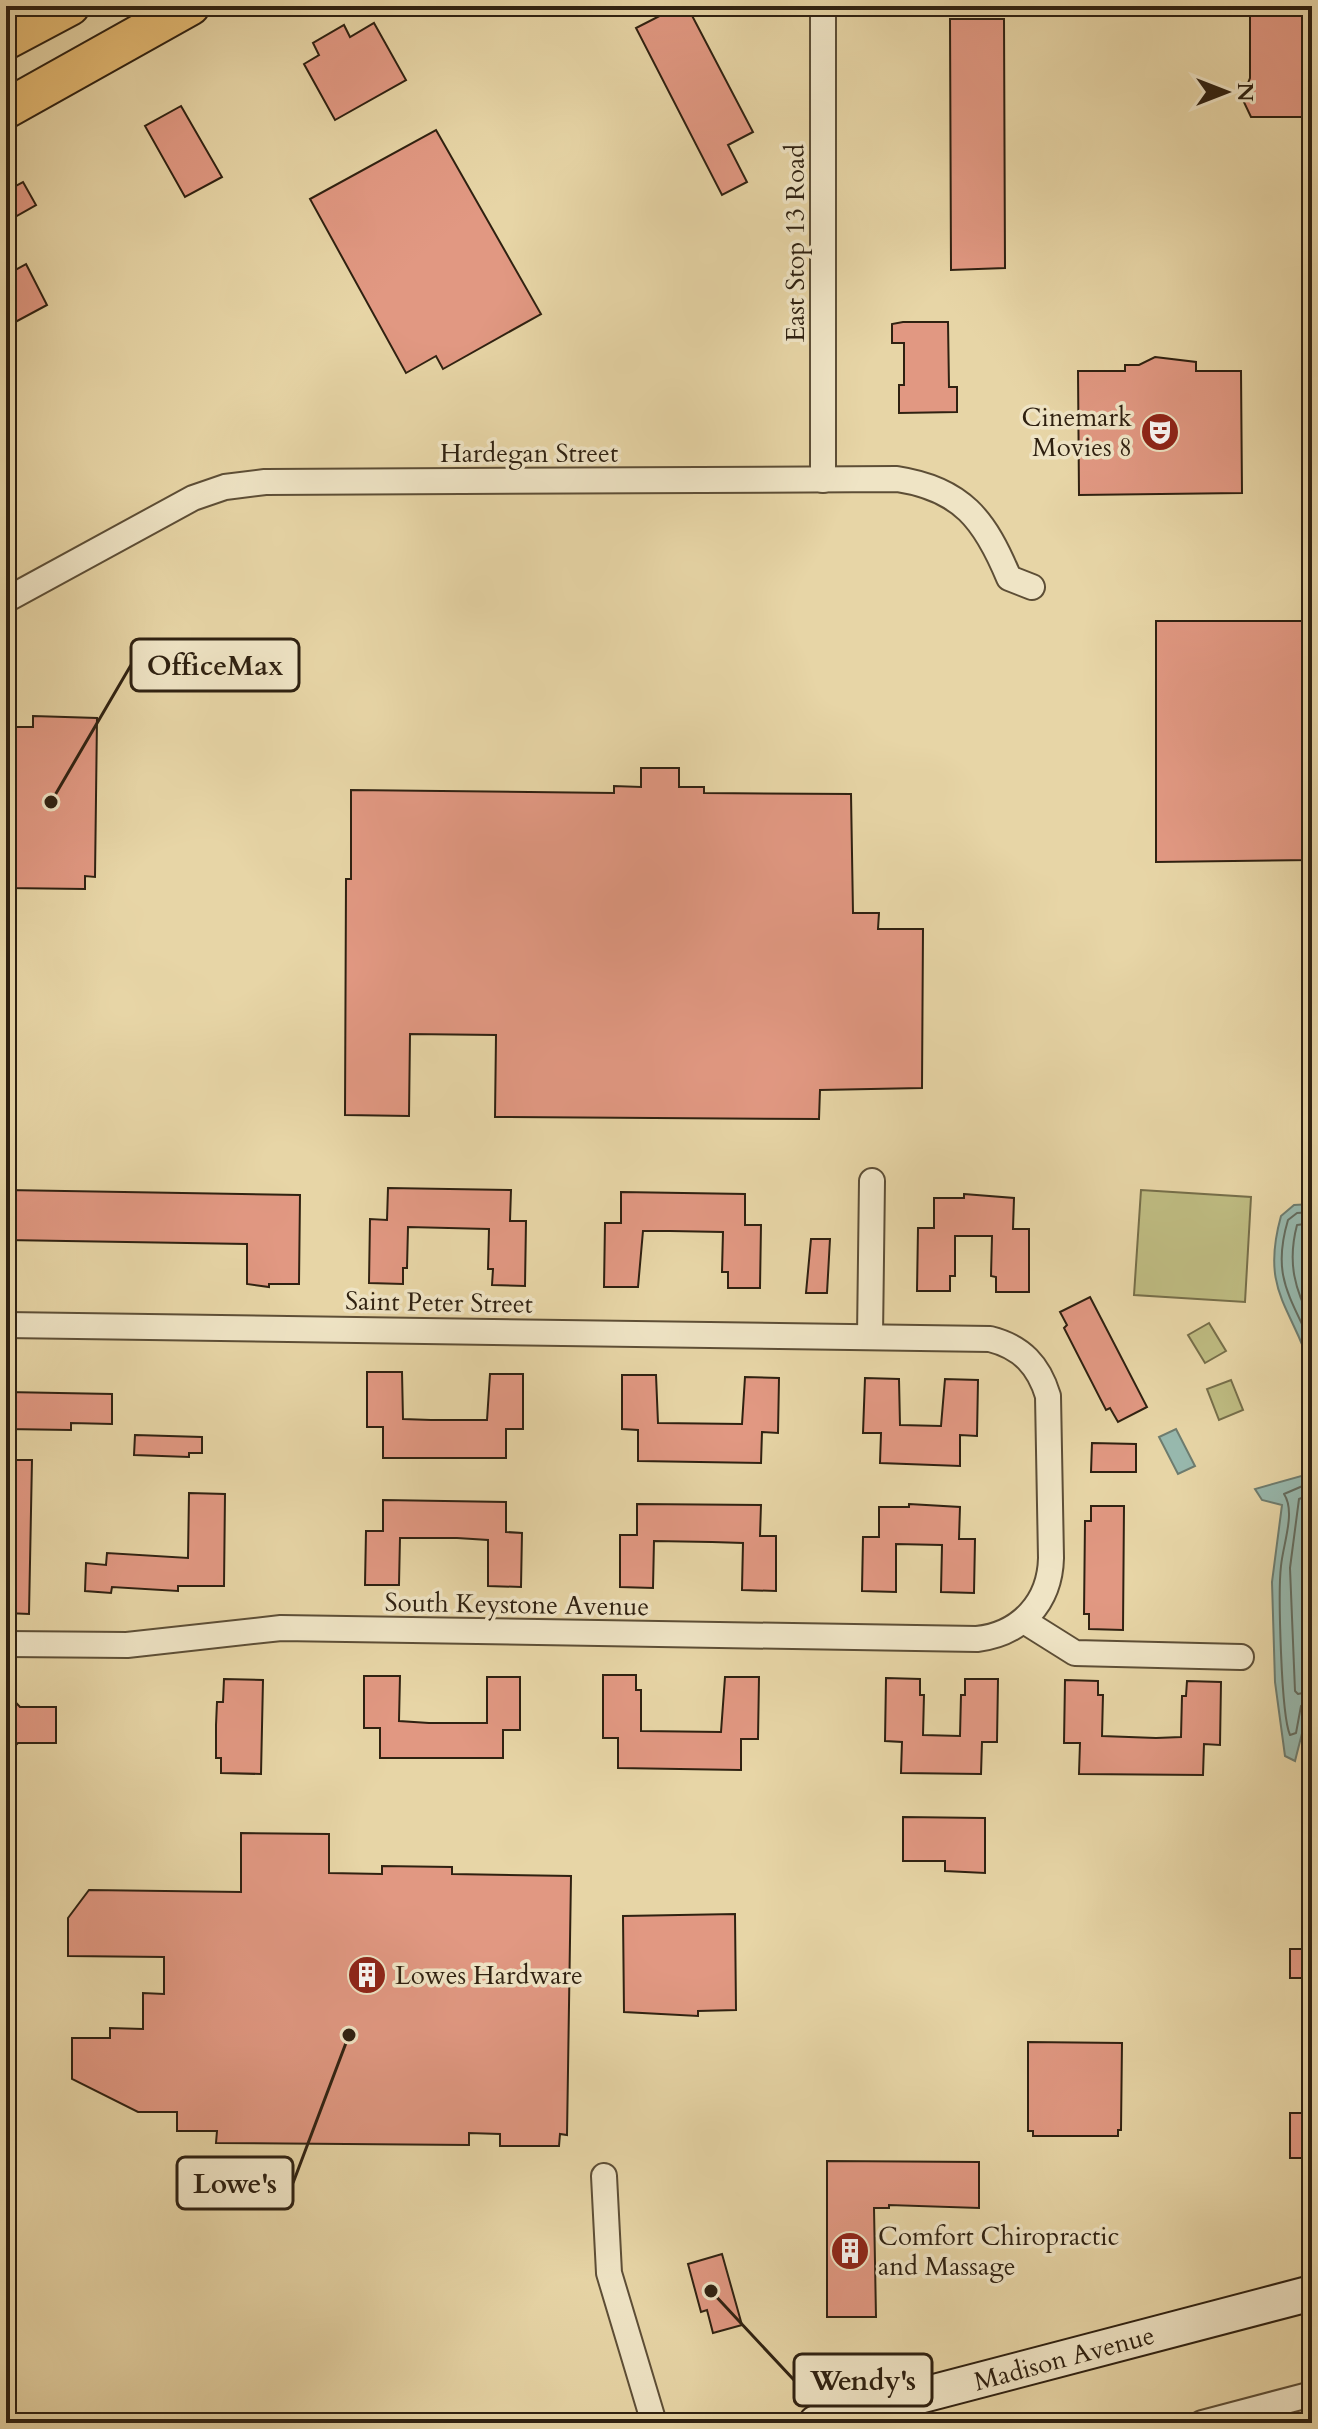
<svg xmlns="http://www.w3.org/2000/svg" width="1318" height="2429" font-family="Cardo,serif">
  <rect width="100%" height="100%" fill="#e7d5a6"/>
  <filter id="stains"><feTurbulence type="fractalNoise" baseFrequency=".0025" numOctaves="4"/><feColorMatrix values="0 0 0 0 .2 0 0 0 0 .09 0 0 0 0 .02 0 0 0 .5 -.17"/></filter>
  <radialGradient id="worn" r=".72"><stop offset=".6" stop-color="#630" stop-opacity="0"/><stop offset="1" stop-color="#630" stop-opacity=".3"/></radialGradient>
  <g fill="#bebb81" stroke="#766e49" stroke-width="2">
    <polygon points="1141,1190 1251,1197 1245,1302 1134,1295"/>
    <polygon points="1209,1323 1226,1351 1205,1363 1188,1335"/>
    <polygon points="1231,1380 1243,1410 1219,1420 1207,1389"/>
  </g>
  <g fill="#97b8ad" stroke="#6d7c6f" stroke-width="2">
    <path d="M1312 1204V1371C1292 1306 1260 1292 1281 1216L1294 1205Z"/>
    <polygon points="1176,1429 1195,1466 1178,1474 1159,1437"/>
    <polygon points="1312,1473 1312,1694 1295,1761 1285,1756 1275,1682 1272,1582 1282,1505 1262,1500 1255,1489"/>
  </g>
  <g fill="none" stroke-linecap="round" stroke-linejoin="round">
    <g stroke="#636c5f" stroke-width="2">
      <path d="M1312 1212 1297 1213 1288 1220C1271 1277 1291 1297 1312 1346"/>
      <path d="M1312 1223 1297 1225C1287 1263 1295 1290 1312 1323"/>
      <path d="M1312 1482 1284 1494C1296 1512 1283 1544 1281 1566 1278 1591 1281 1715 1290 1735L1296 1733 1301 1706 1312 1701"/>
      <polyline points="1312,1494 1299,1499 1290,1568 1295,1691 1298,1694 1312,1691"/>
      <polyline points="1312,1514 1302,1570 1305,1675 1312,1679"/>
    </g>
  </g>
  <g fill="#e19882" stroke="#2f2111" stroke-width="2">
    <polygon points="679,6 687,6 753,132 728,145 747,182 722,195 636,28"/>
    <polygon points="1250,6 1312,6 1312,117 1251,117 1242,98 1250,78"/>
    <polygon points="950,19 1004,19 1005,268 951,270"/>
    <polygon points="374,23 406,80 335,120 304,64 319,55 313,43 344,25 350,37"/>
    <polygon points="181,106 222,177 185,197 145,126"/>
    <polygon points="436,130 541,314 443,369 436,356 406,373 310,199"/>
    <polygon points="23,182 36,205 6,222 6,191"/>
    <polygon points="26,264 47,305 6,327 6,275"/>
    <polygon points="903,322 948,322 949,387 957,387 957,412 899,413 899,385 904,385 904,343 892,343 892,324"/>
    <polygon points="1155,357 1196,362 1196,371 1241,371 1242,493 1079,495 1078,371 1125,371 1125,365 1139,365"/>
    <polygon points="1156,621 1312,621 1312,860 1156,862"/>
    <polygon points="33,716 97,718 95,877 85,876 85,889 6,888 6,727 33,727"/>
    <polygon points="641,768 679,768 679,787 704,787 704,793 851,794 853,913 879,913 878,929 923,929 922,1088 820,1090 819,1119 495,1117 496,1035 410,1034 409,1116 345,1115 346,879 351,879 351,790 614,793 614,786 641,787"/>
    <polygon points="388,1188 511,1190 510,1221 526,1221 525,1286 492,1285 493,1269 488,1269 489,1229 408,1227 407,1268 403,1268 403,1284 369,1283 370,1219 387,1220"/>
    <polygon points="6,1190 300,1195 299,1284 269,1284 269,1287 247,1284 247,1244 6,1240"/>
    <polygon points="621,1192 745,1194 745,1225 761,1225 760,1288 728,1288 728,1272 722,1272 723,1232 670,1231 643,1231 638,1287 604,1287 605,1223 621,1223"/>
    <polygon points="964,1194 1014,1198 1013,1229 1029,1229 1029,1292 996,1292 996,1277 991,1276 992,1236 955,1236 955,1276 950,1276 950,1291 917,1291 918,1228 934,1228 934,1198 964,1198"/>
    <polygon points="811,1239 830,1239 827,1293 806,1293"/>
    <polygon points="1090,1297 1147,1407 1118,1422 1110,1408 1106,1410 1064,1328 1067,1325 1060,1312"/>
    <polygon points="367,1372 402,1372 403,1419 431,1420 487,1420 490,1374 523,1374 523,1429 506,1429 506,1458 383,1458 383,1427 367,1427"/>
    <polygon points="622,1375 656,1375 658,1423 742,1424 745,1377 779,1378 778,1433 762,1432 761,1463 638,1461 638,1430 622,1429"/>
    <polygon points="865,1378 899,1379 900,1425 941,1426 945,1379 978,1380 977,1436 960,1435 960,1466 880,1463 881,1433 863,1433"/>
    <polygon points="6,1392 112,1394 112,1424 71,1423 71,1430 6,1429"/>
    <polygon points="135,1435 202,1437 202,1453 189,1453 189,1457 134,1455"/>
    <polygon points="1092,1443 1136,1444 1136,1472 1091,1472"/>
    <polygon points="6,1460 32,1460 29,1614 6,1613"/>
    <polygon points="189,1493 225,1494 224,1586 178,1586 178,1591 112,1587 111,1593 85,1591 86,1563 106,1565 107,1553 188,1558"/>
    <polygon points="383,1500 506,1502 506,1532 522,1533 521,1587 488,1586 488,1540 457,1538 400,1538 399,1585 365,1585 366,1531 383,1531"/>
    <polygon points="637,1504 761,1505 760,1536 776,1536 776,1591 742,1590 743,1543 712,1542 654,1541 653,1588 620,1587 620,1535 637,1535"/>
    <polygon points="909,1504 960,1507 959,1539 975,1539 974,1593 941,1592 942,1545 896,1544 896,1592 862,1591 863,1537 879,1537 879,1507 909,1507"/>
    <polygon points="1091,1506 1124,1506 1123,1630 1089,1629 1089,1614 1084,1614 1085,1521 1091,1521"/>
    <polygon points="603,1675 636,1675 636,1690 641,1690 641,1731 721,1732 725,1677 759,1677 758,1739 741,1739 741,1770 618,1768 618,1738 603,1738"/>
    <polygon points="364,1676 400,1676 399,1721 429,1723 487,1723 487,1677 520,1677 520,1730 503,1730 503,1758 380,1758 380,1728 364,1728"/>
    <polygon points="886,1678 920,1679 920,1695 924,1695 923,1735 960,1736 961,1695 965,1695 965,1679 998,1679 997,1742 982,1742 981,1774 901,1773 902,1742 885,1741"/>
    <polygon points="224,1679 263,1680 261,1774 221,1773 221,1758 216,1758 216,1725 217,1702 223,1702"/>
    <polygon points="1065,1680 1098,1681 1098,1695 1103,1695 1102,1736 1156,1738 1181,1737 1182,1696 1186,1696 1187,1681 1221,1682 1220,1745 1204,1744 1203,1775 1079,1774 1080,1743 1064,1743"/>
    <polygon points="6,1692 20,1707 56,1707 56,1743 18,1743 6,1755"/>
    <polygon points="903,1817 985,1818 985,1873 945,1871 945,1861 903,1861"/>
    <polygon points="241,1833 329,1834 329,1873 382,1874 382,1866 452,1867 452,1874 571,1876 567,2135 560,2134 559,2146 500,2146 500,2134 469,2133 469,2145 216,2143 217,2131 177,2131 177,2112 138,2112 72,2079 72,2038 110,2038 110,2028 143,2029 143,1993 164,1994 164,1957 68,1956 68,1918 89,1890 241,1892"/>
    <polygon points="735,1914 736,2010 698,2011 698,2016 624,2012 623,1916"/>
    <rect x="1290" y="1949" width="22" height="29"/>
    <polygon points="1028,2042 1122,2043 1121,2130 1118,2130 1118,2136 1033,2136 1033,2131 1028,2131"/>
    <rect x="1290" y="2113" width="22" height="45"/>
    <polygon points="827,2161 979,2162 979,2208 889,2205 889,2208 874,2208 876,2317 827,2317"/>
    <polygon points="722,2254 742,2325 713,2333 707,2310 701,2312 688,2264"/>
  </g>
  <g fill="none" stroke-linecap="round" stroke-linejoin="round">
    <defs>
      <g id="street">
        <polyline points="823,6 823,480"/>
        <path d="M6 600 193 498 225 487 265 482 897 479C962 489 985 520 1009 578L1032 587"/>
        <path d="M6 1325 990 1339C1022 1347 1039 1366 1048 1396L1051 1558C1050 1602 1021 1634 977 1639L281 1628 127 1645 6 1644"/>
        <polyline points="870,1336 872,1181"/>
        <polyline points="1024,1621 1075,1653 1241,1657"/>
        <polyline points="604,2176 609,2273 654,2423"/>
        <polyline points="1202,2423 1312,2394"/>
      </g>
      <polyline id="secondary" points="816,2423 1312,2293"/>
      <g id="primary">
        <polyline points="6,40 70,6"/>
        <polyline points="6,109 190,6"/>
      </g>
    </defs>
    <use href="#street" stroke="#5d4e36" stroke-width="28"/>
    <use href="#secondary" stroke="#2f2111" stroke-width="38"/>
    <use href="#primary" stroke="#2f2111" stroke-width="42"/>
    <use href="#street" stroke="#efe4c5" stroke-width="24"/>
    <use href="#secondary" stroke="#efe4c5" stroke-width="34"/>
    <use href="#primary" stroke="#e4ba73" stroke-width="38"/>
  </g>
  <defs>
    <symbol id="theatre-disc" viewBox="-11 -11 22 22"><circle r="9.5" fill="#8f2418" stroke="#efe4c5"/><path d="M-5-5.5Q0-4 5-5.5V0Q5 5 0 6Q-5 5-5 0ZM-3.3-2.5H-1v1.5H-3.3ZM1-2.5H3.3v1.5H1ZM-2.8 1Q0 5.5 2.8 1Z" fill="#fff"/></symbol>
    <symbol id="building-disc" viewBox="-11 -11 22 22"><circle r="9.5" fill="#8f2418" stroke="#efe4c5"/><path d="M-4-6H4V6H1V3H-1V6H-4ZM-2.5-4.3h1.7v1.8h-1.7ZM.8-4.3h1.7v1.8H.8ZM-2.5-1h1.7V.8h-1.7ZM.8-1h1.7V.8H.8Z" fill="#fff"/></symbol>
  </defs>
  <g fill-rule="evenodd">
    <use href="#theatre-disc" x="1138" y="410" width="44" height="44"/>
    <use href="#building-disc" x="345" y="1953" width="44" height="44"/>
    <use href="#building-disc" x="828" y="2229" width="44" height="44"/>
  </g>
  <g text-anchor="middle" stroke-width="7" stroke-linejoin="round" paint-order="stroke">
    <g font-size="26" fill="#2f2111" stroke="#efe4c5">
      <text transform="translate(795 243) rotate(-90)" y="9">East Stop 13 Road</text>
      <text x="529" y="462">Hardegan Street</text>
      <text transform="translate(439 1302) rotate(1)" y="9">Saint Peter Street</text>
      <text transform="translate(517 1604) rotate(1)" y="9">South Keystone Avenue</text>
      <text transform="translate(1064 2358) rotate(-15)" y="9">Madison Avenue</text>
    </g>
    <g font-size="26" fill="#2f2111" stroke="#efe4c5" text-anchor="start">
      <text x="1132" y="426" text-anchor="end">Cinemark<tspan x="1132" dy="30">Movies 8</tspan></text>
      <text x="395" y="1984">Lowes Hardware</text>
      <text x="878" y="2245">Comfort Chiropractic<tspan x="878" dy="30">and Massage</tspan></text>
    </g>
  </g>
  <path fill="none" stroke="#2f2111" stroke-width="3" d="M51 802L131 665M349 2035L293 2183M711 2291L794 2380"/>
  <g fill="#2f2111" stroke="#efe4c5" stroke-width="3">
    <circle cx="51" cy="802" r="8"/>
    <circle cx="349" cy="2035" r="8"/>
    <circle cx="711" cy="2291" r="8"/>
  </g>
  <g fill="#efe4c5" stroke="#2f2111" stroke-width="3">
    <rect x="131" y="639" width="168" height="52" rx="8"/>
    <rect x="177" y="2157" width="116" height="52" rx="8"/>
    <rect x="794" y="2354" width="138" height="52" rx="8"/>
  </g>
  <g font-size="28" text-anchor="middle" font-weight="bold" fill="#2f2111">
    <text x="215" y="675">OfficeMax</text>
    <text x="235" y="2193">Lowe's</text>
    <text x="863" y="2390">Wendy's</text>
  </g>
  <rect width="1318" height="2429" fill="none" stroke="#e7d5a6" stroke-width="32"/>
  <rect x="8" y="8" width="1302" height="2413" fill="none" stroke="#2f2111" stroke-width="4"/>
  <rect x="16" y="16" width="1286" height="2397" fill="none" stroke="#2f2111" stroke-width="2"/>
  <g transform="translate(1226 92) rotate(90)" stroke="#efe4c5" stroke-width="6" paint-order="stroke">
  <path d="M0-6L14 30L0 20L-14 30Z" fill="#2f2111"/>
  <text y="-12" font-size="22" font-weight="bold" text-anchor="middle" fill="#2f2111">N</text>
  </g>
  <rect width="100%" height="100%" filter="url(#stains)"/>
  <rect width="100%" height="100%" fill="url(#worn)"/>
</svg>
